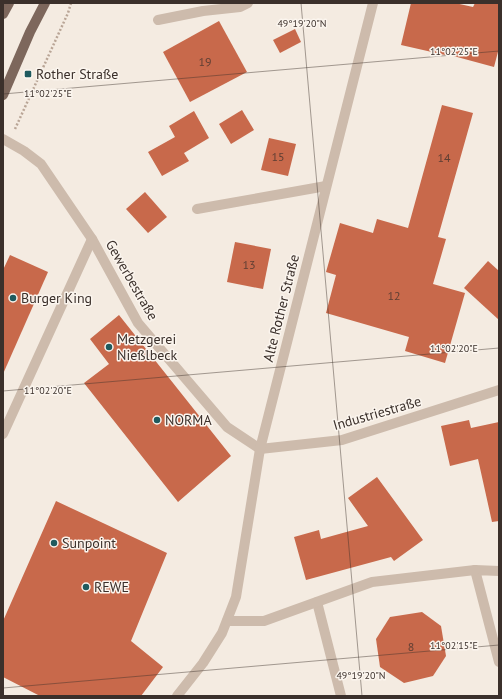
<svg xmlns="http://www.w3.org/2000/svg" width="502" height="699" font-family="'PT Sans',sans-serif">
  <rect width="100%" height="100%" fill="#f4ebe1"/>
  <g fill="#c8694b">
    <polygon points="411,3 455,3 473,7 475,3 499,3 499,48 494,67 446,54 445,55 401,45"/>
    <polygon points="219,21 247,72 190,102 163,52"/>
    <polygon points="295,29 301,42 280,53 273,40"/>
    <polygon points="442,105 473,113 438,237 446,239 433,284 465,293 445,363 405,351 409,337 326,313 336,275 326,272 340,223 373,233 377,219 408,228"/>
    <polygon points="242,110 254,130 231,144 219,124"/>
    <polygon points="194,111 209,138 184,153 189,161 162,176 148,152 175,137 169,126"/>
    <polygon points="269,138 296,144 288,176 261,170"/>
    <polygon points="145,192 167,217 148,233 126,209"/>
    <polygon points="235,242 271,249 263,289 227,282"/>
    <polygon points="10,255 48,272 3,374 3,270"/>
    <polygon points="488,261 499,271 499,320 464,288"/>
    <polygon points="119,315 231,456 178,502 84,383 109,364 90,339"/>
    <polygon points="469,420 471,428 499,422 499,521 492,522 478,459 450,466 441,426"/>
    <polygon points="377,477 423,540 394,561 391,557 306,580 294,537 319,530 321,539 368,526 348,498"/>
    <polygon points="56,501 167,553 131,641 163,667 141,696 40,696 3,677 3,621"/>
    <polygon points="422,612 441,626 446,656 433,676 404,683 380,667 376,639 390,617"/>
  </g>
  <g fill="none" stroke-linecap="round" stroke-linejoin="round">
    <polyline stroke="#b9a596" stroke-width="2.5" stroke-dasharray="2 2" stroke-linecap="butt" points="15,129 68,13 71,3"/>
    <g stroke="#cdbbac" stroke-width="10">
      <polyline points="158,20 203,11 240,7 248,3"/>
      <polyline points="197,209 326,186"/>
      <polyline points="3,434 92,239"/>
      <polyline points="499,571 475,570 499,662"/>
    </g>
    <g stroke="#cdbbac" stroke-width="10">
      <polyline points="3,139 24,151 41,164 92,239 138,323 227,427 260,449 342,440 499,390"/>
      <polyline points="317,602 341,696"/>
      <polyline points="227,621 264,621 372,582 475,570"/>
      <polyline points="177,696 203,663 222,633 236,597 260,449 373,3"/>
    </g>
    <g stroke="#7d675c" stroke-width="10">
      <polyline points="3,14 9,3"/>
      <polyline points="3,95 30,32 45,3"/>
    </g>
  </g>
  <path fill="none" stroke="#3b302b" stroke-width="1" stroke-opacity="0.45" d="M301 3 362 696M3 94 499 51M3 391 499 348M3 688 499 645"/>
  <g fill="#1f5a5e" stroke="#fbf5ee" stroke-width="1.5">
    <rect x="24" y="70" width="8" height="8" rx="2"/>
    <circle cx="13" cy="298" r="4"/>
    <circle cx="109" cy="347" r="4"/>
    <circle cx="157" cy="420" r="4"/>
    <circle cx="54" cy="543" r="4"/>
    <circle cx="86" cy="587" r="4"/>
  </g>
  <g text-anchor="middle" stroke-width="3" stroke-linejoin="round" paint-order="stroke">
    <g font-size="12" fill="#5e3e33">
      <text x="205" y="66">19</text>
      <text x="278" y="161">15</text>
      <text x="444" y="162">14</text>
      <text x="249" y="269">13</text>
      <text x="394" y="300">12</text>
      <text x="411" y="651">8</text>
    </g>
    <g font-size="14" fill="#3b302b" stroke="#fbf5ee" text-anchor="start">
      <text x="36" y="79">Rother Straße</text>
      <text x="21" y="303">Burger King</text>
      <text x="117" y="344">Metzgerei<tspan x="117" dy="16">Nießlbeck</tspan></text>
      <text x="165" y="425">NORMA</text>
      <text x="62" y="548">Sunpoint</text>
      <text x="94" y="592">REWE</text>
    </g>
    <g font-size="14" fill="#3b302b" stroke="#fbf5ee">
      <text transform="translate(132 280) rotate(60)" y="5">Gewerbestraße</text>
      <text transform="translate(281 308) rotate(-76)" y="5">Alte Rother Straße</text>
      <text transform="translate(377 413) rotate(-16)" y="5">Industriestraße</text>
    </g>
  </g>
  <g font-size="10" text-anchor="middle" fill="#3b302b" stroke="#fbf5ee" stroke-width="3" stroke-linejoin="round" paint-order="stroke">
    <text x="302" y="27">49°19'20"N</text>
    <text x="454" y="55">11°02'25"E</text>
    <text x="48" y="97">11°02'25"E</text>
    <text x="454" y="352">11°02'20"E</text>
    <text x="48" y="394">11°02'20"E</text>
    <text x="454" y="649">11°02'15"E</text>
    <text x="361" y="679">49°19'20"N</text>
  </g>
  <rect width="502" height="699" fill="none" stroke="#3b302b" stroke-width="8"/>
</svg>
